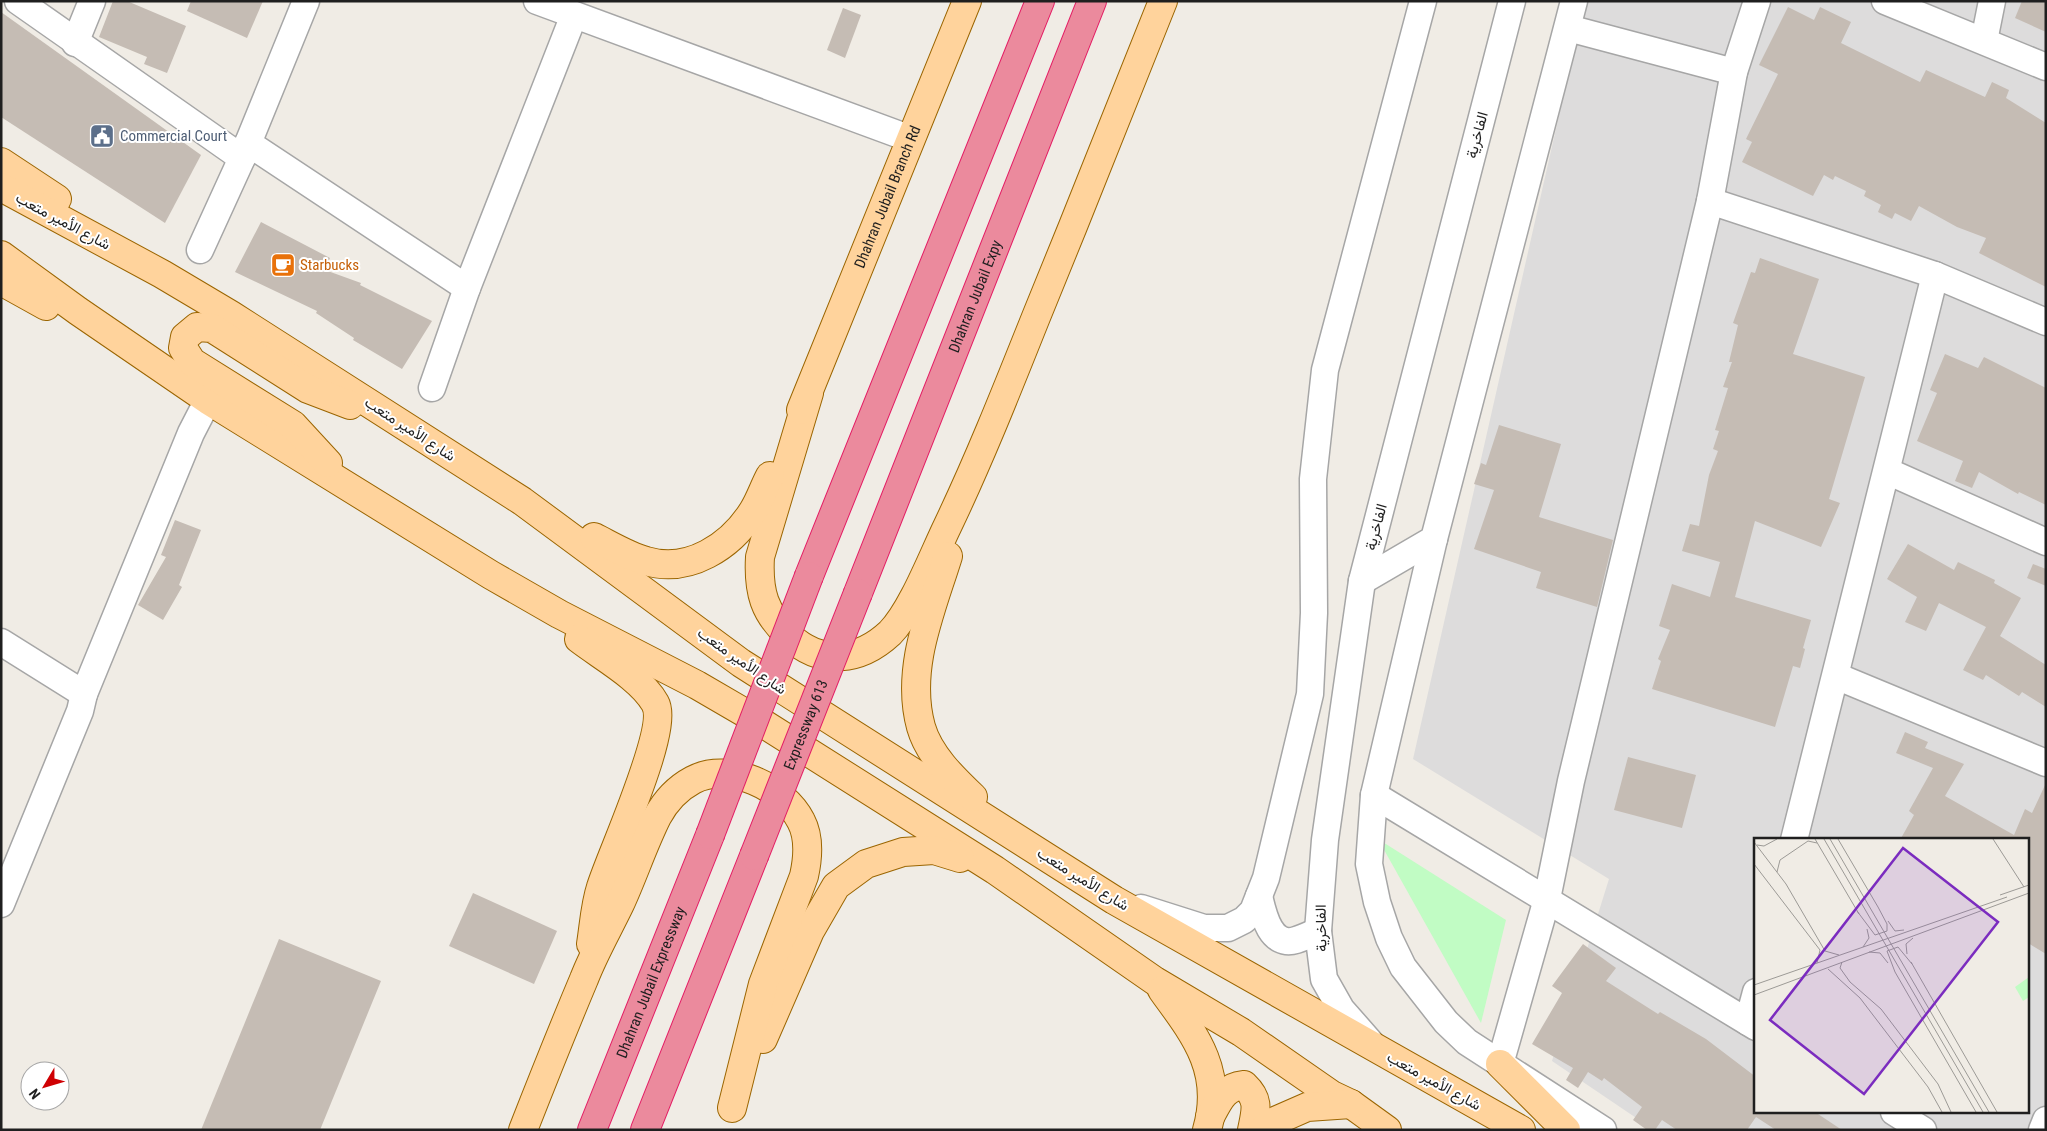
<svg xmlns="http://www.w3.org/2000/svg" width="2047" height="1131" font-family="'Roboto Condensed',Vazirmatn,sans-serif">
  <rect width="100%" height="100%" fill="#f0ece5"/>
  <path fill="#dddcdc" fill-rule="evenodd" d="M1585 1H2046V1130H1654L1552 1061 1609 879 1413 759ZM1756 840H2028V1112H1756Z"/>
  <polygon fill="#c1fcc4" points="1378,839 1506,920 1481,1023"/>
  <g fill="#c5bcb4">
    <polygon points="113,1 127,1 186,26 167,73 144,64 147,57 99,37"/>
    <polygon points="191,1 263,1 247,38 187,11"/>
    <polygon points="2022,1 2046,1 2046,32 2015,18"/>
    <polygon points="1788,7 1814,20 1820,7 1851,22 1841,43 1920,82 1926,70 1985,97 1992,82 2009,90 2006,98 2046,123 2046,287 1979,253 1986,238 1957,227 1919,206 1911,221 1895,213 1892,219 1878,212 1881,205 1864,196 1866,191 1835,176 1833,180 1824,175 1813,196 1742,162 1752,142 1746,139 1778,74 1759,65"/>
    <polygon points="843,8 861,15 845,58 827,50"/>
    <polygon points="1,12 201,155 165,223 1,117"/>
    <polygon points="261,222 330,258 325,270 361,283 360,285 432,321 402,369 353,340 354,338 316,313 317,311 235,272"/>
    <polygon points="1760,258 1819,279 1793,354 1865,377 1829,499 1840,503 1821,547 1755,521 1735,597 1811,620 1803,648 1805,649 1800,668 1793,666 1775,727 1652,689 1661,661 1658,659 1670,630 1659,626 1672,584 1710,597 1720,562 1682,551 1690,524 1699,526 1709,475 1718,451 1713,449 1719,431 1715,430 1728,388 1723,387 1732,362 1729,362 1738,325 1733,323 1751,272 1755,273"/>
    <polygon points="1945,354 1978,368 1984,357 2046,388 2046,505 2019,492 2018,494 1979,472 1972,488 1955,481 1963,461 1917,441 1937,393 1930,390"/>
    <polygon points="1499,425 1561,444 1539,517 1613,540 1597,607 1536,588 1541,572 1474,549 1494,490 1474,484 1481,463 1486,465"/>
    <polygon points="175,520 201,530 179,585 182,587 163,620 138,605 166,557 161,555"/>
    <polygon points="1908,544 1954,570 1958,562 1995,580 1994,583 2021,598 2000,636 2046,665 2046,707 2022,692 2019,696 1986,675 1983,680 1963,670 1986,627 1939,603 1926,631 1905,622 1917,597 1887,579"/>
    <polygon points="2033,564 2046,569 2046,586 2027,578"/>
    <polygon points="1905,732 1928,742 1925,748 1964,764 1945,796 2014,835 2025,809 2032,813 2046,783 2046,954 2028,943 2028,840 1900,840 1914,815 1909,811 1933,768 1896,753"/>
    <polygon points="1628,757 1696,775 1682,828 1614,810"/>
    <polygon points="473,893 557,931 534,984 449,946"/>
    <polygon points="279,939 381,981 320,1130 201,1130"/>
    <polygon points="1583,944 1616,968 1606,981 1658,1014 1660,1012 1706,1039 1756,1077 1756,1112 1815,1112 1842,1130 1776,1130 1756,1117 1747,1130 1677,1130 1662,1120 1655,1130 1647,1130 1633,1120 1642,1107 1604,1078 1602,1081 1588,1072 1578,1088 1566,1080 1573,1068 1532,1044 1562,993 1552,986"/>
  </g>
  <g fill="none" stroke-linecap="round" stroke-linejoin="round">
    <defs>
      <g id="minor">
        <polyline points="18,1 242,158"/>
        <polyline points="537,1 911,139"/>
        <polyline points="1885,1 2046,67"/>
        <polyline points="1568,28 1734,72"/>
        <polyline points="1984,41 1992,1"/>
        <polyline points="75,43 92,1"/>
        <polyline points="248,143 467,288"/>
        <polyline points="1710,201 1935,275 2046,322"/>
        <polyline points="200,250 242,158 306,1"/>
        <polyline points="432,388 467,288 574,15"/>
        <polyline points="1887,471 2046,542"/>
        <polyline points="1434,539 1374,795 1369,864 1377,902 1389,938 1403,967 1446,1022 1467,1042 1603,1130"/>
        <polyline points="1362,581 1434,539 1574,1"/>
        <polyline points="1,642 84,694 191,433 208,400"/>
        <polyline points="1836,676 2046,763"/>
        <polyline points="1374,795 1756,1027"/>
        <polyline points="1794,840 1935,275"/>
        <path d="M1259 896C1263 913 1270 948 1296 940 1303 938 1311 934 1318 931"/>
        <polyline points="1,904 80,711 84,694"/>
        <polyline points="1141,908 1204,928 1228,928 1244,920 1253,911 1266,878 1310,694 1314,613 1313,479 1325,370 1423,1"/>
        <polyline points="1748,1022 1756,992"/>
        <polyline points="1370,1042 1341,1009 1324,979 1318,931 1325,840 1362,581 1512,1"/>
        <polyline points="1500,1064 1547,899 1571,781 1710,201 1734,72 1757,1"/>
        <polyline points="1894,1112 1923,1130"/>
        <polyline points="2042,1130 2046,1120"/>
      </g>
      <g id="major">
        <polyline points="1,162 57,199"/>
        <polyline points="1,187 162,274 231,315 522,501 741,663 1114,900 1521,1130"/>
        <polyline points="1,255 78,311 208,400 491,575 559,614 697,685 764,724 995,870 1155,981 1241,1032 1332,1095 1351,1104 1387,1130"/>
        <polyline points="1,281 46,306"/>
        <path d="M809 393 760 557C758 592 764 613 790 637 822 666 860 661 890 633 912 611 933 556 947 527 980 458 1008 387 1036 317 1079 212 1121 107 1163 1"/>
        <path id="s1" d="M801 410 967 1"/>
        <polyline points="328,463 293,425 192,362 183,348 185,337 197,327 212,328 308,389 350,405"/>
        <path d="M594 537C610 545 628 556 646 561 689 574 731 546 753 511 760 500 764 487 770 476"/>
        <path d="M948 556C931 611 905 669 921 727 929 755 953 778 973 797"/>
        <path d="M579 639C601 656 641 678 655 703 670 729 611 854 601 887 595 905 594 925 591 944"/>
        <path d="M1162 990C1195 1035 1224 1071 1207 1130"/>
        <polyline points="763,1039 810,931 836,886 866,864 903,852 934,850 960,858"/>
        <polyline points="1500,1064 1566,1130"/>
        <path d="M1210 1117C1219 1100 1224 1087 1244 1085 1260 1100 1256 1110 1252 1130"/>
        <path d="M523 1130C543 1079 563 1029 584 979 594 953 608 929 620 904 633 876 643 845 657 817 665 802 678 788 693 780 729 761 784 787 801 821 810 838 808 858 804 876L763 984 732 1108"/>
        <polyline points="1263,1130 1275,1121 1307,1107 1351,1104"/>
      </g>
      <g id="highway">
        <polyline points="809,576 1040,1"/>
        <path id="s2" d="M858 593 1092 1"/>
        <path id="s3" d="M592 1130 710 835"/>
        <polyline points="645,1130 754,856"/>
      </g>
    </defs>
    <use href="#minor" stroke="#a6a6a6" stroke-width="29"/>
    <use href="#major" stroke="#9b6500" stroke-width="30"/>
    <use href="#highway" stroke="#e31d64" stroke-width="30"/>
    <use href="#minor" stroke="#fff" stroke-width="26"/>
    <use href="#major" stroke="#ffd39c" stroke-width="28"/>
    <use href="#highway" stroke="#eb8a9d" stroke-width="28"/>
    <defs>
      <g id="highway-bridge">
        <polyline points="710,835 809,576"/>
        <path id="s4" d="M754 856 858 593"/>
      </g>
    </defs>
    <use href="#highway-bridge" stroke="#e31d64" stroke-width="30" stroke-linecap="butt"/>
    <use href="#highway-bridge" stroke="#eb8a9d" stroke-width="28"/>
  </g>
  <defs>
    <symbol id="civic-square" viewBox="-11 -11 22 22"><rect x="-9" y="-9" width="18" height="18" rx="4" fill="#5c6f8a" stroke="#fff"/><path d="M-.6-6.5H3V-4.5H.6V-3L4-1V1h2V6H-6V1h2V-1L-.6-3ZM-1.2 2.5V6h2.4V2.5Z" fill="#fff"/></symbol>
    <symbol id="cafe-square" viewBox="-11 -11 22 22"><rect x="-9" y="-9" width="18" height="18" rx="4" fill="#e8710a" stroke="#fff"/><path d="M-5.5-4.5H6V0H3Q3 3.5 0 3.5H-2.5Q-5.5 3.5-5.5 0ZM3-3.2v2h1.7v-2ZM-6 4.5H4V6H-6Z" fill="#fff"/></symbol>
  </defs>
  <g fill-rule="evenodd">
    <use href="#civic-square" x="88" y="122" width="28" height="28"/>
    <use href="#cafe-square" x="269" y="251" width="28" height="28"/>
  </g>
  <g text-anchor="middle" stroke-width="4" stroke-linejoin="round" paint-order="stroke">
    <g font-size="15" fill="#1f1f1f" stroke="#fff">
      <text transform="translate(1477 135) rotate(-75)" y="5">الفاخرية</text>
      <text dy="5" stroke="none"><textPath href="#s1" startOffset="230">Dhahran Jubail Branch Rd</textPath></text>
      <text transform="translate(63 221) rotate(28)" y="5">شارع الأمير متعب</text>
      <text dy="5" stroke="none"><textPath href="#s2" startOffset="319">Dhahran Jubail Expy</textPath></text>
      <text transform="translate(410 429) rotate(33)" y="5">شارع الأمير متعب</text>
      <text transform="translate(1376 527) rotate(-75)" y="5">الفاخرية</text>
      <text transform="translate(742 661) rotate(35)" y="5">شارع الأمير متعب</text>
      <text dy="5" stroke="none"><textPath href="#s4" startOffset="141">Expressway 613</textPath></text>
      <text transform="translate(1083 879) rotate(32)" y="5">شارع الأمير متعب</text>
      <text transform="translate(1321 928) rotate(-91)" y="5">الفاخرية</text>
      <text dy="5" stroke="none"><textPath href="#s3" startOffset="159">Dhahran Jubail Expressway</textPath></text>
      <text transform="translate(1434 1081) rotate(29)" y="5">شارع الأمير متعب</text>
    </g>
    <g font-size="15" fill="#4e5e75" stroke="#fff" text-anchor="start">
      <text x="120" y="141">Commercial Court</text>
    </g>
    <g font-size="15" fill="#c56008" stroke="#fff" text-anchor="start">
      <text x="300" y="270">Starbucks</text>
    </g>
  </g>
  <g transform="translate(1754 838)">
    <rect width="275" height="275" fill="#f0ece5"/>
    <path d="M275 139V159L269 163 261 149Z" fill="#c1fcc4"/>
    <path fill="none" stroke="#9c9a96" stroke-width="1" d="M61 1 105 76M70 1 229 274M76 1 235 274M84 1 124 69 133 86V93L121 97 103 73M239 1 270 49M0 4 32 46 71 113 85 117M3 7 10 8 23 1M0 26 66 112 63 125M23 34 26 22 54 3 63 5M246 57 275 47M134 83 141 93 150 92M109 109 115 100 113 91M115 114 126 115 134 125M153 116 152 106 159 100M88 124 86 130 96 144 127 171 184 246 197 274M157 124 243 274M158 126 144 109 133 113 141 134 222 274M74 131 106 160 174 249 188 274M0 147 253 59M0 157 275 55"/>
    <path fill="#7b2cbf" fill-opacity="0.15" stroke="#7b2cbf" stroke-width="2.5" d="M149 10 244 84 110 256 16 182Z"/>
    <rect width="275" height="275" fill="none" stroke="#1f1f1f" stroke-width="2.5"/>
  </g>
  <rect width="2047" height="1131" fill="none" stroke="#1f1f1f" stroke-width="5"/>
  <g transform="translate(45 1086) rotate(232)"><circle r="24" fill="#ffffff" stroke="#a5a5a5"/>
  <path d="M0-4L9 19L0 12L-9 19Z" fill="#cf0003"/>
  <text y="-8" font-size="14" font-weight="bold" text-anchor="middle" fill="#1f1f1f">N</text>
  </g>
</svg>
